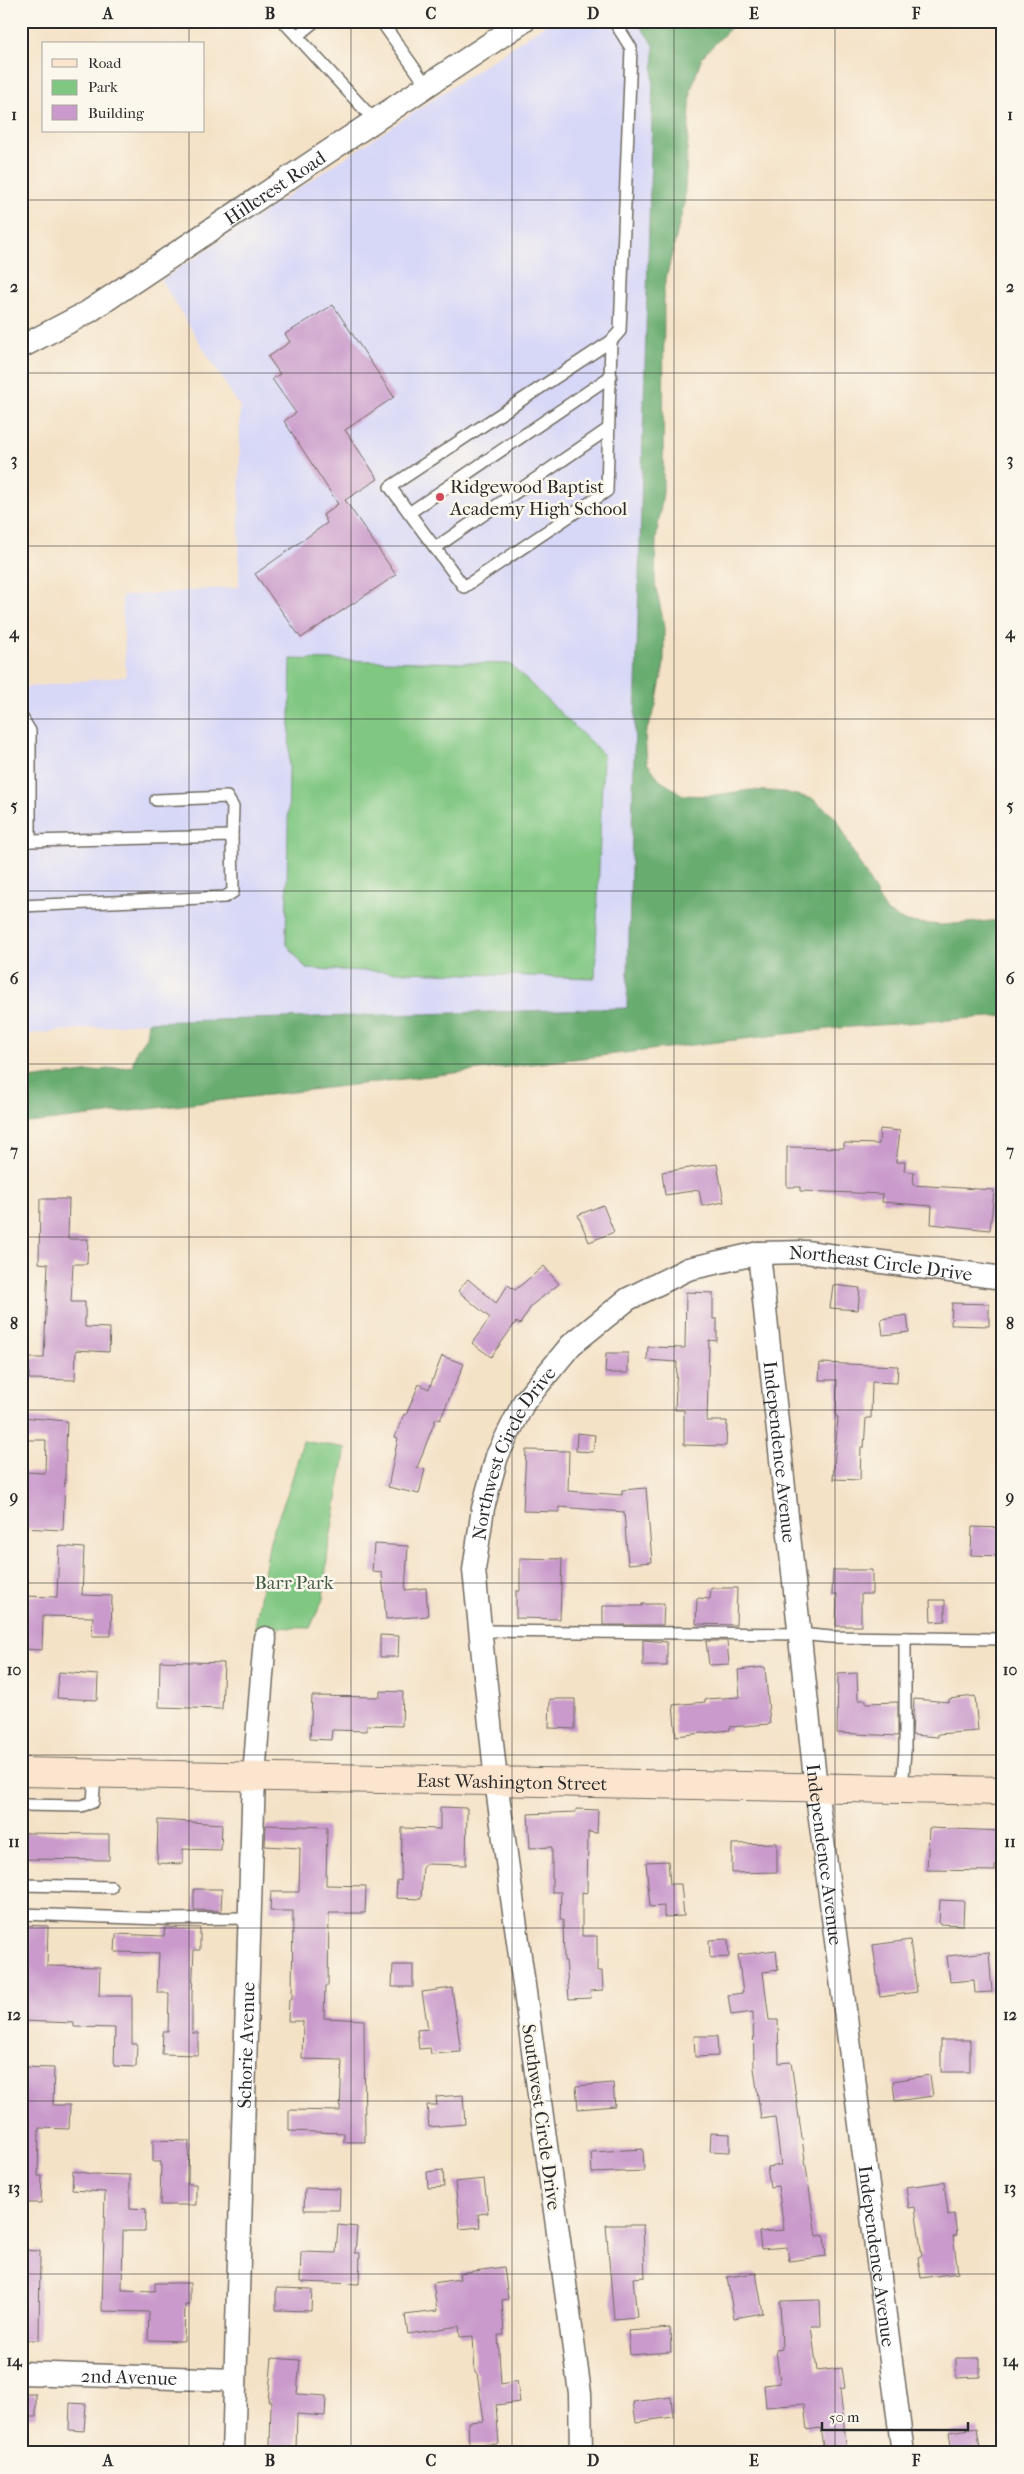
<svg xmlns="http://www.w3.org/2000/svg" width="1024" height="2474" font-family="'IM FELL French Canon',serif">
  <rect width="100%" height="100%" fill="#fbf7ec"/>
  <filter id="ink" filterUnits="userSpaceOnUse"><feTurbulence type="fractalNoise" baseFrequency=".02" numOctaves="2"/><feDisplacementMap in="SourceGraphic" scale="10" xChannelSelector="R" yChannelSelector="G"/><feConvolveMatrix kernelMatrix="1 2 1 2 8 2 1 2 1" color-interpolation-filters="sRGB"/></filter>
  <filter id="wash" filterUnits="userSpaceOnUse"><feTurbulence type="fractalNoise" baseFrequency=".0096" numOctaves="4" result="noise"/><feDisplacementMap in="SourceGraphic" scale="20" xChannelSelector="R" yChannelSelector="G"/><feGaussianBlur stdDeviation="1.12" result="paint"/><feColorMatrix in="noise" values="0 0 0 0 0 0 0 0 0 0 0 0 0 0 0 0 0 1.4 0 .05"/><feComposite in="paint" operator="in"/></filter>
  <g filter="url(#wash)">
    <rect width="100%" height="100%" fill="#f4e2c7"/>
    <polygon fill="#d7d7f8" points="551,21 636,21 654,45 627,1009 148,1022 21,1035 21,688 126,676 122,596 239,587 240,407 161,280"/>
    <g fill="#80c782" stroke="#567956">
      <polygon points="291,659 510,664 603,754 595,978 306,969 286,943"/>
      <polygon points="303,1441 346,1448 328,1550 323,1599 310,1628 255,1627 270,1540 290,1486"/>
    </g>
    <polygon fill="#68ac70" stroke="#4a6c4e" points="636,21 737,21 702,57 691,90 684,204 664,287 663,492 656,540 655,583 664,624 664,664 656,705 645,735 647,763 661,781 683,795 708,796 750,790 784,792 813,799 837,819 853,852 886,911 906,922 942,925 1003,920 1003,1016 837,1028 21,1124 21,1080 132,1066 137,1049 146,1037 148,1022 627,1008 654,45"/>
    <g id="blocks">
      <g fill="#c99acb">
        <polygon points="333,305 394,397 345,430 378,479 345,500 396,575 301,638 255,574 327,523 323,515 338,504 284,421 296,413 272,379 280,374 268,357 290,342 285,334"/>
        <polygon points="880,1129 900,1131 896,1162 905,1162 904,1171 914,1172 913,1185 994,1190 990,1230 931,1224 932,1206 882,1202 883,1194 800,1191 800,1187 787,1187 787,1147 844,1148 844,1143 879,1144"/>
        <polygon points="717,1164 724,1202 702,1206 699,1190 665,1195 662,1172"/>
        <polygon points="40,1199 69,1199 68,1239 88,1239 87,1264 73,1264 71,1302 85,1302 85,1327 110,1328 109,1352 76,1350 75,1380 29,1379 29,1358 44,1358 48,1264 39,1263"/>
        <polygon points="603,1205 614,1232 589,1242 578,1215"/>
        <polygon points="544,1266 559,1284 532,1305 520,1324 516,1322 491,1357 472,1343 490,1318 458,1291 468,1279 496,1303 508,1285 515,1290"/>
        <polygon points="833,1285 860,1288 858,1310 830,1308"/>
        <polygon points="686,1292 713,1293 713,1319 717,1319 717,1341 709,1340 707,1421 727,1421 726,1446 684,1445 684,1410 675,1410 677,1362 647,1360 648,1347 685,1348"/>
        <polygon points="952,1303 989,1304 989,1326 951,1325"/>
        <polygon points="907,1315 909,1332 883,1335 881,1319"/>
        <polygon points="606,1353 628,1353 628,1373 605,1373"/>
        <polygon points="442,1356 464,1364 440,1420 436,1418 417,1468 425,1469 419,1494 388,1487 398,1438 395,1437 404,1414 406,1415 419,1384 429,1389"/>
        <polygon points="820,1363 898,1366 897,1383 872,1382 871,1418 866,1418 864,1448 861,1447 860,1480 833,1479 838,1417 836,1417 837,1380 819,1380"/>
        <polygon points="21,1417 67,1421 63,1530 21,1528 23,1472 45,1473 46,1440 21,1440"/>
        <polygon points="577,1433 595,1435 593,1452 576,1451"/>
        <polygon points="526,1450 569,1451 568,1491 622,1495 622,1490 646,1488 652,1562 628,1564 624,1512 559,1507 559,1512 523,1511"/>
        <polygon points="972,1527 1003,1528 1003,1556 971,1555"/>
        <polygon points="374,1544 408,1546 405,1590 426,1588 428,1616 386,1619 382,1573 372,1572"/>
        <polygon points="59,1546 84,1548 82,1595 112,1596 111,1636 92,1636 93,1617 43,1616 42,1650 21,1649 21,1596 57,1597"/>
        <polygon points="520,1558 562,1559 560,1619 516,1618 516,1591 520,1591"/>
        <polygon points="833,1570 872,1570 872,1594 861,1594 861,1626 836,1626 837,1594 832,1594"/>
        <polygon points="711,1588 737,1588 736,1625 696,1624 697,1598 710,1599"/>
        <polygon points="930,1600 945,1600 945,1621 931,1622"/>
        <polygon points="642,1604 664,1604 663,1625 603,1625 603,1606 642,1606"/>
        <polygon points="380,1635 399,1636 398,1657 380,1657"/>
        <polygon points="643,1640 667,1642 667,1666 643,1666"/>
        <polygon points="706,1641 727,1641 729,1664 709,1665"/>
        <polygon points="160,1661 224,1663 222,1709 159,1707"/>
        <polygon points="765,1667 770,1724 730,1727 730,1730 676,1736 673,1705 705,1702 705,1699 740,1697 738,1670"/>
        <polygon points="59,1672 98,1675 97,1700 57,1698"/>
        <polygon points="857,1673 858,1700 866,1700 866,1703 898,1702 898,1736 837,1733 838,1674"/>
        <polygon points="380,1691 403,1692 402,1726 367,1725 367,1731 332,1730 331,1740 310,1739 312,1696 380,1697"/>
        <polygon points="975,1696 978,1731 938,1734 938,1737 912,1735 914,1699 949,1702 949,1699"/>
        <polygon points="550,1699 575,1699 575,1729 549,1728"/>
        <polygon points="440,1807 467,1808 466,1865 425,1864 423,1866 421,1899 396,1898 397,1880 401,1881 402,1828 440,1829"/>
        <polygon points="576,1809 598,1810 597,1833 588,1832 587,1893 582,1892 582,1936 597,1936 597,1971 602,1971 603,1990 590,1991 591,1998 569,1999 566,1961 564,1961 563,1920 560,1920 561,1892 552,1892 552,1847 530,1848 528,1814 576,1812"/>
        <polygon points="158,1820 222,1824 221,1850 183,1849 183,1864 157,1863"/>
        <polygon points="266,1825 327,1827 326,1885 366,1886 365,1913 329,1913 328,1986 325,1986 324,2018 364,2020 365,2142 344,2142 344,2133 289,2131 289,2110 340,2111 342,2060 302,2059 303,2021 288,2021 289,1999 292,1999 293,1911 270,1911 271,1892 299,1892 300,1848 265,1846"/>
        <polygon points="929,1828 1003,1831 1003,1866 995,1866 995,1871 927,1870"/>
        <polygon points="21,1833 109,1834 109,1860 21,1859"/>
        <polygon points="777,1843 777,1872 732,1873 732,1844"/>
        <polygon points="668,1861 670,1884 681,1884 684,1916 664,1917 664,1906 650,1907 646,1862"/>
        <polygon points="194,1889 222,1889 221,1911 194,1910"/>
        <polygon points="940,1900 964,1901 963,1925 939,1924"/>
        <polygon points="21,1925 48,1926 47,1966 100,1967 99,1996 132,1996 132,2044 137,2044 136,2067 114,2066 115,2028 74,2027 74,2023 21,2021"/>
        <polygon points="165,1927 200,1928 200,1950 194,1950 192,1994 192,2033 198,2033 198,2055 162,2054 163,2032 168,2032 169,1993 157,1993 159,1953 115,1952 116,1934 164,1936"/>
        <polygon points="728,1939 729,1957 710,1958 709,1940"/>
        <polygon points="910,1940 917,1992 880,1997 873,1945"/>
        <polygon points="776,1950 778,1970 763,1972 769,2020 778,2020 779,2063 791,2062 816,2236 824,2235 826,2256 789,2261 787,2247 761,2249 759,2232 784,2230 778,2186 770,2187 767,2167 781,2165 775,2117 761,2119 754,2068 753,2012 731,2015 728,1995 743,1993 738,1955"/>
        <polygon points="989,1952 992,1992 975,1993 974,1980 950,1982 947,1956"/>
        <polygon points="393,1965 413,1965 413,1987 392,1987"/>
        <polygon points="452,1988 461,2052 431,2054 430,2048 419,2049 417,2030 428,2029 422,1992"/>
        <polygon points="694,2036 717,2036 718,2056 695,2057"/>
        <rect x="941" y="2040" width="29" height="32"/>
        <polygon points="21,2067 54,2068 53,2105 70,2105 69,2129 39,2128 38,2176 42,2176 41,2203 21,2203"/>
        <polygon points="930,2075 933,2096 895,2101 893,2081"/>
        <polygon points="613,2083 615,2106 578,2109 576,2086"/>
        <polygon points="463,2095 465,2124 429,2127 427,2105 437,2105 436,2097"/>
        <polygon points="711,2133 730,2134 730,2152 710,2151"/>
        <polygon points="153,2140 189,2141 188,2184 196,2184 196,2205 160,2205 161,2162 153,2162"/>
        <polygon points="643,2149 644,2171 592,2173 591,2152"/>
        <polygon points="443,2170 444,2187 428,2188 427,2172"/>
        <polygon points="73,2171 92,2174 130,2175 130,2208 146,2209 145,2231 123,2231 122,2290 155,2291 155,2283 190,2283 190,2305 185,2305 184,2341 148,2340 149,2312 102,2311 105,2192 72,2190"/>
        <polygon points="484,2179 488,2213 478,2214 480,2227 460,2229 455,2182"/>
        <polygon points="944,2182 948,2215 954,2214 957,2235 953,2236 958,2273 921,2278 918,2257 922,2256 915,2207 909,2208 906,2187"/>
        <polygon points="305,2188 340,2189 339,2210 304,2210"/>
        <polygon points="338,2225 357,2227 355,2253 360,2253 359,2284 300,2282 301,2252 336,2253"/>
        <polygon points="606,2225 643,2225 645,2277 633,2278 637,2317 614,2319"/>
        <polygon points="21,2250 40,2251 39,2340 21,2340"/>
        <polygon points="504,2267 508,2299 502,2300 504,2335 498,2335 501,2384 517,2381 520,2402 496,2405 499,2444 469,2445 468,2422 484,2421 477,2373 475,2373 473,2336 460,2337 459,2326 408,2334 405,2315 437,2311 433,2283 460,2279 459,2273"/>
        <polygon points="756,2273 763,2313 734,2318 727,2277"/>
        <polygon points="276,2288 312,2289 311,2311 276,2310"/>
        <polygon points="820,2300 821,2326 811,2326 817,2371 842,2368 845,2388 840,2389 847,2453 824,2453 820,2428 807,2430 804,2404 766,2407 764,2385 780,2383 776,2350 782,2349 780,2301"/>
        <polygon points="670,2328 671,2352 630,2355 628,2331"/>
        <polygon points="272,2358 300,2360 297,2394 326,2396 325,2416 297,2414 296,2449 270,2448 271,2401 268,2401"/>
        <polygon points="956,2358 980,2358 980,2377 956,2378"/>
        <rect x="21" y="2394" width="15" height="23"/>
        <polygon points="671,2397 673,2417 636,2422 633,2402"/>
        <polygon points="70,2403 86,2404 84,2431 69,2430"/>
        <polygon points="977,2428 981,2453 952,2453 949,2432"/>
      </g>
    </g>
  </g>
  <g filter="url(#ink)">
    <use href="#blocks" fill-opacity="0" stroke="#716b62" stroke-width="1"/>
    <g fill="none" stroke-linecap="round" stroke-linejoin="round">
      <defs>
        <g id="lane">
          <polyline points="283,21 375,121"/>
          <polyline points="381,21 427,86"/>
          <polyline points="297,36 315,21"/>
          <polyline points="611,341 390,487 464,587 607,491 611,341 620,331 630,78 631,48 614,21"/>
          <polyline points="409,513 611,376"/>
          <polyline points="435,548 608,429"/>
          <polyline points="21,716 30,731 30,841 21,841"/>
          <polyline points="156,800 227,797 233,807 232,836"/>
          <polyline points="21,906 225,897 233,892 232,836 30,841"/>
          <polyline points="481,1631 799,1634 831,1637 1003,1639"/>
          <polyline points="902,1789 905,1751 905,1638"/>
          <polyline points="21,1805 81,1806 93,1802 95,1774"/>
          <polyline points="21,1885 111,1887"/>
          <polyline points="21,1914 163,1919 249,1918"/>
        </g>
        <g id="street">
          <path id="s1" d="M21 347 88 312 524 21"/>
          <path id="s2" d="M759 1253 816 1788 903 2453"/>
          <path id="s3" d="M21 2373 235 2380"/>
          <path id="s4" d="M233 2453 254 1776 265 1638"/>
          <path id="s5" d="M581 2453 580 2393 496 1781 474 1570 483 1508 497 1456 524 1402 571 1345 628 1299 688 1269 759 1253 806 1252 1003 1278"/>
        </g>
        <g id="secondary">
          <path id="s6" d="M21 1772 1003 1791"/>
        </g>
      </defs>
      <use href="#lane" stroke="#716b62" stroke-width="14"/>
      <use href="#street" stroke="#716b62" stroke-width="25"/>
      <use href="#secondary" stroke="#716b62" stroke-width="30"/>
      <use href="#lane" stroke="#fff" stroke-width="11"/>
      <use href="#street" stroke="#fff" stroke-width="22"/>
      <use href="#secondary" stroke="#fce5cf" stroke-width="28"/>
    </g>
  </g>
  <path fill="none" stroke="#2b2b2b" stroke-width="1" stroke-opacity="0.55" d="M189 21V44M351 21V2453M512 21V2453M674 21V2453M835 21V2453M189 131V2453M21 200H1003M21 373H1003M21 546H1003M21 719H1003M21 891H1003M21 1064H1003M21 1237H1003M21 1410H1003M21 1583H1003M21 1755H1003M21 1928H1003M21 2101H1003M21 2274H1003"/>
  <circle fill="#d1495b" stroke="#fbf7ec" stroke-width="2" cx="440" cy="497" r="5"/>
  <g text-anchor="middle" stroke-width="5" stroke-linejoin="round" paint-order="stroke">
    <g font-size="19" fill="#2b2b2b" stroke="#fbf7ec">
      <text dy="7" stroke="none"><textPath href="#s1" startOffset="300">Hillcrest Road</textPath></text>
      <text dy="7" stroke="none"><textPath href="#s5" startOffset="1476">Northeast Circle Drive</textPath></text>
      <text dy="7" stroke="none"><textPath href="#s2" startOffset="200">Independence Avenue</textPath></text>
      <text dy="7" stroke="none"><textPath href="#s5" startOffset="1015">Northwest Circle Drive</textPath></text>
      <text dy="7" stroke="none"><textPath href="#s6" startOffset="491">East Washington Street</textPath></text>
      <text dy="7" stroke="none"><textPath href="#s2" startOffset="605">Independence Avenue</textPath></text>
      <text dy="7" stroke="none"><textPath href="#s4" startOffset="408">Schorie Avenue</textPath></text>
      <text transform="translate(542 2117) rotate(82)" y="7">Southwest Circle Drive</text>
      <text dy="7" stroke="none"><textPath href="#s2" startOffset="1010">Independence Avenue</textPath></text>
      <text dy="7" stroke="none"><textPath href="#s3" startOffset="108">2nd Avenue</textPath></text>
    </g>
    <g font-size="19" fill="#2b2b2b" stroke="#fbf7ec" text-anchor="start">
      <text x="450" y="493">Ridgewood Baptist<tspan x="450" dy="22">Academy High School</tspan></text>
    </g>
    <g font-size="19" fill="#445a45" stroke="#fbf7ec">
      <text x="294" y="1589">Barr Park</text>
    </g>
  </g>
  <rect width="1024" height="2474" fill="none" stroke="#fbf7ec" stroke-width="55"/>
  <rect x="42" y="42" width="162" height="90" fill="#fbf7ec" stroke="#a8a59f"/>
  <rect x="52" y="59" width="25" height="8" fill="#fce5cf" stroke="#a8a59f"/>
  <text x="88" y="68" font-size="15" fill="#2b2b2b">Road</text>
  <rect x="52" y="80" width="25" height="15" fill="#80c782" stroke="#a8a59f"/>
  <text x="88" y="92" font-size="15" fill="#2b2b2b">Park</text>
  <rect x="52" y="105" width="25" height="15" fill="#c99acb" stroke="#a8a59f"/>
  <text x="88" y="118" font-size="15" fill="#2b2b2b">Building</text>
  <path d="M822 2422v8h146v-8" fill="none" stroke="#2b2b2b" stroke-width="2.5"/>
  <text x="829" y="2422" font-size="15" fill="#2b2b2b" stroke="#fbf7ec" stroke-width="4" paint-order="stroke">50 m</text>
  <rect x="28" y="28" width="968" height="2418" fill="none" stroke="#2b2b2b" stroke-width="2"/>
  <g font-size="16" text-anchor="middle" font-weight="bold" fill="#2b2b2b">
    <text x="108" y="19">A</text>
    <text x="270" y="19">B</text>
    <text x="431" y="19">C</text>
    <text x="593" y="19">D</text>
    <text x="754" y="19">E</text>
    <text x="916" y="19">F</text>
    <text x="14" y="120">1</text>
    <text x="1010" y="120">1</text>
    <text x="14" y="292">2</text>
    <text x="1010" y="292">2</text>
    <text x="14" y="465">3</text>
    <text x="1010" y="465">3</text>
    <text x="14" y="638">4</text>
    <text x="1010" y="638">4</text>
    <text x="14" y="811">5</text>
    <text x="1010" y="811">5</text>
    <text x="14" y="984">6</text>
    <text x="1010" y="984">6</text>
    <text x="14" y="1156">7</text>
    <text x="1010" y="1156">7</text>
    <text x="14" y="1329">8</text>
    <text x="1010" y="1329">8</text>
    <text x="14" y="1502">9</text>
    <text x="1010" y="1502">9</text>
    <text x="14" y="1675">10</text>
    <text x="1010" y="1675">10</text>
    <text x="14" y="1847">11</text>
    <text x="1010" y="1847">11</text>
    <text x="14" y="2020">12</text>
    <text x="1010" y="2020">12</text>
    <text x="14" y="2193">13</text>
    <text x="1010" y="2193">13</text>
    <text x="14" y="2366">14</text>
    <text x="1010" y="2366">14</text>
    <text x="108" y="2466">A</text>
    <text x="270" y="2466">B</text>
    <text x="431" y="2466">C</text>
    <text x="593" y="2466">D</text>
    <text x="754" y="2466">E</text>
    <text x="916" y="2466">F</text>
  </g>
</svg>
